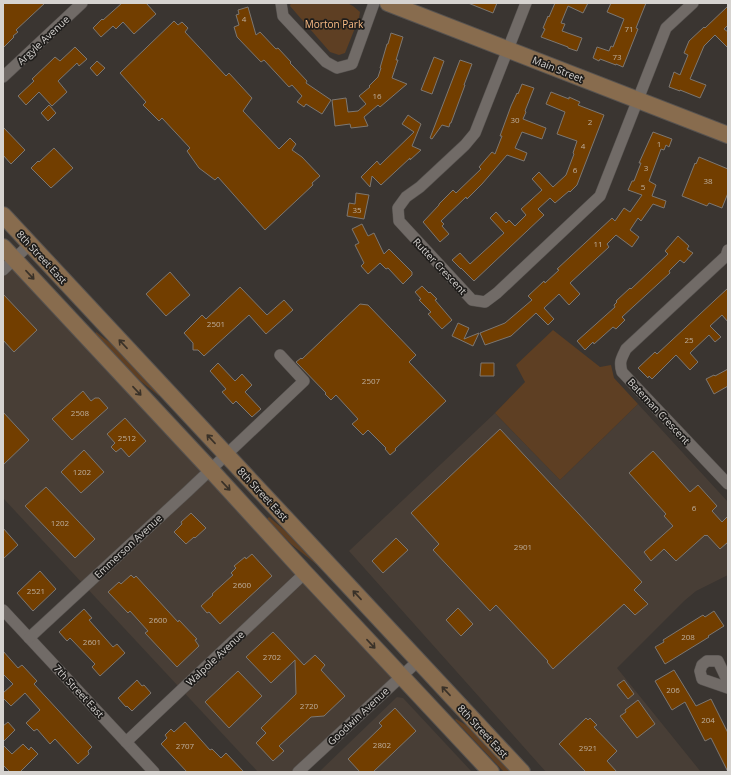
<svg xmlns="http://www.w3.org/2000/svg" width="731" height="775" font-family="'Open Sans',sans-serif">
  <rect width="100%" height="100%" fill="#3a3531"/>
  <g fill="#483e36">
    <polygon points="3,247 402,676 298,772 258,772 3,498"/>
    <polygon points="638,404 728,502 728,575 696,591 684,601 617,668 701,772 546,772 349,551 495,413 560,480"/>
    <polygon points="397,697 403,698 472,772 319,772"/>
  </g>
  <g fill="#5e3f23">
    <polygon points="291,3 347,3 353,6 360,12 359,18 345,53 339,55 330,52 290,6"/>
    <polygon points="553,330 600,367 611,365 614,378 638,404 560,480 495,413 525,382 516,365"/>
    <polygon points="96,332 118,349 160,394 159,396 132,374 95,334"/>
    <polygon points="269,517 297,541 317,562 316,564 291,544 267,519"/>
    <polygon points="456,719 469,727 513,772 504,772 455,720"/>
  </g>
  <g fill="#723e00" stroke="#7c7772">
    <polygon points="3,3 45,3 16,30 18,32 13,36 14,37 3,48"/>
    <polygon points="122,3 146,3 156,14 134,34 123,22 116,29 113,26 101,37 93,28 102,19 103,20"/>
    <polygon points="468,3 497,3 493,13"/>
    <polygon points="555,3 588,3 583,13 568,6 561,23 565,24 562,31 582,38 577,51 568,48 568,47 541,37 545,29 543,28 548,16 549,17"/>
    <polygon points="611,3 646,3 636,28 638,29 623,67 616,64 616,65 600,59 599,61 593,58 597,47 609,51 611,46 613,47 624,19 607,12"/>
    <polygon points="728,6 728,25 724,29 728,32 728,48 715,35 704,46 690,79 706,85 700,98 680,90 680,91 669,87 674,72 680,75 688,55 684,53 689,41 704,27 705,28"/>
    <polygon points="248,7 256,35 260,32 276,49 278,48 291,62 290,63 293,66 307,81 306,83 331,100 322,114 306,104 304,107 297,102 302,96 292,85 289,87 264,60 261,62 237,37 234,27 239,25 236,15 239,14 238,10"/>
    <polygon points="174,21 178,25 182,22 188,28 185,32 226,76 229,73 252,98 243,111 279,149 290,138 296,144 292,150 302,157 320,176 312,183 313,185 265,230 218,177 215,180 199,168 187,151 190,148 162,118 159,121 143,105 146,102 120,73"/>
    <polygon points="391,33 403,37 396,60 398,60 392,78 407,84 380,107 378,105 364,117 368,126 351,128 350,124 335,126 332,100 346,98 348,112 358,111 366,104 359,96 370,87 369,86 378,77 381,68 380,68 387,44 388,44"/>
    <polygon points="75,47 87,59 79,66 77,63 58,81 67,92 52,106 39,92 26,105 18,96 34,81 32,79 55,57 60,61"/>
    <polygon points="434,57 444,61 432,94 421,90"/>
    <polygon points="460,60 472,64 464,85 465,85 451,123 450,123 449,127 442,125 432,139 430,138"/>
    <polygon points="97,61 105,68 97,76 90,68"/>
    <polygon points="522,84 534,88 525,111 526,112 523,119 546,128 542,139 522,132 515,148 527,153 524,161 507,155 482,184 467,199 466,197 441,221 444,224 442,226 449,234 440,242 423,222 439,205 439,204 453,190 456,193 481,169 479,167 492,152 495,154 502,136 500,136 511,106 517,93 518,94"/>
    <polygon points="551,92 569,99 569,97 580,102 578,105 604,115 577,185 570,192 569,191 555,203 550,198 538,209 544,215 474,281 461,268 461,269 452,260 460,253 470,264 504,233 490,218 496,212 506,223 509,220 515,226 526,215 521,209 542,190 532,179 539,172 553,187 566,175 574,154 573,153 577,141 557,134 565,112 546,104"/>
    <polygon points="49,105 56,113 48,121 41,113"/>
    <polygon points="408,115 421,124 412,146 421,150 410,160 410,158 381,185 372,176 370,187 361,177 377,161 380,165 414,132 402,124"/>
    <polygon points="3,127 25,150 11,164 3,155"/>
    <polygon points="653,132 672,139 669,147 666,145 664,150 661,149 649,181 656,185 652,196 666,201 664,208 653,204 641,221 638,218 630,230 639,237 632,247 616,235 607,244 609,247 570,283 580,294 569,305 559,294 544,308 554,319 548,325 536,313 511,336 485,345 480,333 505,323 532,300 528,296 544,281 545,283 559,270 557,269 612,218 615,221 624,208 630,212 642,195 628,190 632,181 634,181 641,163 639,163"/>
    <polygon points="54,148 73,168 51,188 31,168 38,161 39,162"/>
    <polygon points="699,157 728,169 728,193 722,208 709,203 707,206 682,196 695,163 696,164"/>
    <polygon points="356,193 369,195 364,219 347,216 349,203 355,204"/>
    <polygon points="362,224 368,236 374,233 384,254 389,249 412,272 412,275 403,284 388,268 386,269 380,263 368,274 361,266 364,263 355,245 359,243 352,229"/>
    <polygon points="678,236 689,246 687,249 693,253 684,263 680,260 669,271 670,273 622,317 625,320 616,329 613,327 594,344 593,342 585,350 577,341 615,307 614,305 617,302 616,301 630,288 631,289 668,254 665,251"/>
    <polygon points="170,272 190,295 166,316 146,294"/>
    <polygon points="422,286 429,293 430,292 437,299 435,300 452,320 442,329 428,314 431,312 419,300 421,299 415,292"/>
    <polygon points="240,287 267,315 284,300 293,310 266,334 249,315 204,356 198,350 193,350 193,343 184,333 202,315 206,319"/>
    <polygon points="728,288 728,322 722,315 710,326 721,337 715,342 709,335 690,353 698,362 690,370 676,355 652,379 649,376 648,378 638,368 655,352 657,354"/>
    <polygon points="3,294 37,330 14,352 3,340"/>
    <polygon points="360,304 368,305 416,355 409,362 446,401 395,449 396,450 390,455 385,449 386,448 368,430 363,435 352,424 358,419 336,395 331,400 325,394 326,393 296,362 301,358 302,359"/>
    <polygon points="458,323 469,328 464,339 479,333 473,346 452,336"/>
    <polygon points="218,363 235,381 242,374 252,385 245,392 261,409 252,417 236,401 233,404 222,392 226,389 210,371"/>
    <polygon points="481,363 494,363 494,376 480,376"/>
    <polygon points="728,369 728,386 714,394 706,379 714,375 715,376"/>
    <polygon points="83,391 91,401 95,398 99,398 108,408 72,440 52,419"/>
    <polygon points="3,412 29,440 3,465"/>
    <polygon points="125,418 146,441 129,457 121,448 116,452 111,447 115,443 107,434"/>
    <polygon points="500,429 642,582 634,590 648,604 635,615 624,604 553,669 547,662 548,661 496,605 490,611 433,550 439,544 411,513"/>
    <polygon points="84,450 104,472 81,493 61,472"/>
    <polygon points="653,451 690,492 698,485 717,506 712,511 722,522 728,516 728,542 720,549 707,535 706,536 705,535 676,561 664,549 651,561 644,552 673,526 664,516 666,514 629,473"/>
    <polygon points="46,487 95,539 75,558 25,506"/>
    <polygon points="191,513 206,528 195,538 194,537 186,544 174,532 182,524 181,522"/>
    <polygon points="3,528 18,545 3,559"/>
    <polygon points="396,538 408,550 383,573 372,561"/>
    <polygon points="252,554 272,576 220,624 209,612 207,613 201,606 213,595 212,594 233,575 231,573 236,568 234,566 245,557 246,559"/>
    <polygon points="40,571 56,589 33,611 17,593"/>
    <polygon points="131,575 134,578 136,576 178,622 179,620 197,639 195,640 199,646 177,667 145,633 148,631 130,611 128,613 108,592 119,582 121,584"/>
    <polygon points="458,608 473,624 461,636 446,620"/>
    <polygon points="84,609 92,618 89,620 113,647 117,644 125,653 100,676 92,667 95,664 70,638 67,641 59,632"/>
    <polygon points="714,611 724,626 708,636 709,637 665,664 655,647 664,642 663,640 703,615 705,617"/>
    <polygon points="273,632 304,665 315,655 325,665 321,670 345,696 324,716 311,717 279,746 284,751 273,761 256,743 266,733 261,728 296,694 295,660 271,683 246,657"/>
    <polygon points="3,651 18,668 22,665 37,681 34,684 92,747 88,751 89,754 78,764 55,739 50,744 37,729 34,731 26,723 40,710 25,693 11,706 3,698 3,693 13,684 3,674"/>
    <polygon points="674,670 696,706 711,699 728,733 728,772 711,738 705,741 685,702 672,710 655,681"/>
    <polygon points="238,671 262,696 229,728 205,702"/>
    <polygon points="137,680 142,686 144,685 151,693 132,711 127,706 126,707 118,698"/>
    <polygon points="624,680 634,694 628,699 617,685"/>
    <polygon points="638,700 655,724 637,738 620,716 626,712 625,710"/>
    <polygon points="395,708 416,731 373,772 360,772 348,759 382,726 379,723"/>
    <polygon points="586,718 588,720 590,718 597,725 594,727 617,751 607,761 617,772 586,772 559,744"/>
    <polygon points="8,722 15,730 3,742 3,726"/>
    <polygon points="185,722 210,750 212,749 221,758 226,753 244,772 187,772 161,744 167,738 165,735 171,729 174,732"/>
    <polygon points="23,744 29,750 31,747 38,754 20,772 10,772 3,765 3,745 12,754"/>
  </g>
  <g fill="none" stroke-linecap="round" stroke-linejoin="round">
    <defs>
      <g id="street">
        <polyline points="281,3 283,16 326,62 337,68 352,64 374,3"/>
        <polyline points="526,3 508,49 475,133 465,145 420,187 406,197 398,208 399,221 472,300 485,302 497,293 600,196 666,28 693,3"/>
        <polyline points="3,77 82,3"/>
        <path d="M728 250 726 256 626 349C621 359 619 362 622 372L728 484"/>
        <polyline points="3,270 30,244"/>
        <polyline points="3,610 154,772"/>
        <polyline points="29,638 188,491 304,381 280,355"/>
        <polyline points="728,682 718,661 707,661 702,665 700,671 702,679 728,688"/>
        <polyline points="126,742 305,573"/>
        <polyline points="298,772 418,661"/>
      </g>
      <g id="secondary">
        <polyline points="388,3 728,135"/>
        <polyline points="3,215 522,772"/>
        <polyline points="3,247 210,469 305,573 491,772"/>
      </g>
    </defs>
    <use href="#street" stroke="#575350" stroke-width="12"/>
    <use href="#secondary" stroke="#575350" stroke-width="18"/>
    <use href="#street" stroke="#716b67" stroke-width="11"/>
    <use href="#secondary" stroke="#886c4e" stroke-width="16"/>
  </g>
  <defs><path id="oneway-shaft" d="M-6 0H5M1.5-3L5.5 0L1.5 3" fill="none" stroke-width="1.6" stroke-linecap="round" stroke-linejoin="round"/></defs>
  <g stroke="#393128">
    <use href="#oneway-shaft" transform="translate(30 275) rotate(47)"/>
    <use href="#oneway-shaft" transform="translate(123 344) rotate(-133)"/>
    <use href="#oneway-shaft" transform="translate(137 391) rotate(47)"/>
    <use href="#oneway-shaft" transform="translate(211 439) rotate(-133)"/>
    <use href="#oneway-shaft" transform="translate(226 486) rotate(47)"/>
    <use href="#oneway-shaft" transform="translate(357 595) rotate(-133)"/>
    <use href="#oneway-shaft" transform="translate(371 644) rotate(47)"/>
    <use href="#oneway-shaft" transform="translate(446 691) rotate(-133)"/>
  </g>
  <g text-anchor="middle" stroke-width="3.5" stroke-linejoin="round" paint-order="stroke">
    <g font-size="8" fill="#bdae9c">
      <text x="244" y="22">4</text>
      <text x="629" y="32">71</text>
      <text x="617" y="60">73</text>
      <text x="377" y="99">16</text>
      <text x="515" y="123">30</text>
      <text x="590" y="125">2</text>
      <text x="659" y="147">1</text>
      <text x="583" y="149">4</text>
      <text x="646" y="171">3</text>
      <text x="575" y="173">6</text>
      <text x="708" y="184">38</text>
      <text x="643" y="190">5</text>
      <text x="357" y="213">35</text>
      <text x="598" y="247">11</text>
      <text x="216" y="327">2501</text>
      <text x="689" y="343">25</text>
      <text x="371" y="384">2507</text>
      <text x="80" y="416">2508</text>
      <text x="127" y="441">2512</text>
      <text x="82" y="475">1202</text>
      <text x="694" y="511">6</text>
      <text x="60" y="526">1202</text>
      <text x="523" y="550">2901</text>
      <text x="242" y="588">2600</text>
      <text x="36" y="594">2521</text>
      <text x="158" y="623">2600</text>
      <text x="688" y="640">208</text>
      <text x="92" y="645">2601</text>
      <text x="272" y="660">2702</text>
      <text x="673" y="693">206</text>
      <text x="309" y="709">2720</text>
      <text x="708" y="723">204</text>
      <text x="382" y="748">2802</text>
      <text x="185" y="749">2707</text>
      <text x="588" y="751">2921</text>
    </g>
    <g font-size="10" fill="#fbbc85" stroke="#1f1d1b">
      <text x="334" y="28">Morton Park</text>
    </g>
    <g font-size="10" fill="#d6d3d0" stroke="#1f1d1b">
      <text transform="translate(43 40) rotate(-43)" y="4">Argyle Avenue</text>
      <text transform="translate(558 69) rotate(22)" y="4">Main Street</text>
      <text transform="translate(42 257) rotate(47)" y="4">8th Street East</text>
      <text transform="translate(440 266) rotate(47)" y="4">Rutter Crescent</text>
      <text transform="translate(659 411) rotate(47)" y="4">Bateman Crescent</text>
      <text transform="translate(263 494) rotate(47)" y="4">8th Street East</text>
      <text transform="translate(128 546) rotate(-43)" y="4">Emmerson Avenue</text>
      <text transform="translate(215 658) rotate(-43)" y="4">Walpole Avenue</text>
      <text transform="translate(79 691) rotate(47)" y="4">7th Street East</text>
      <text transform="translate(358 716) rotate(-43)" y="4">Goodwin Avenue</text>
      <text transform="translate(483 731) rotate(47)" y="4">8th Street East</text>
    </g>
  </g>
  <rect width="731" height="775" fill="none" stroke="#d6d3d0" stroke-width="8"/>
</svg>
